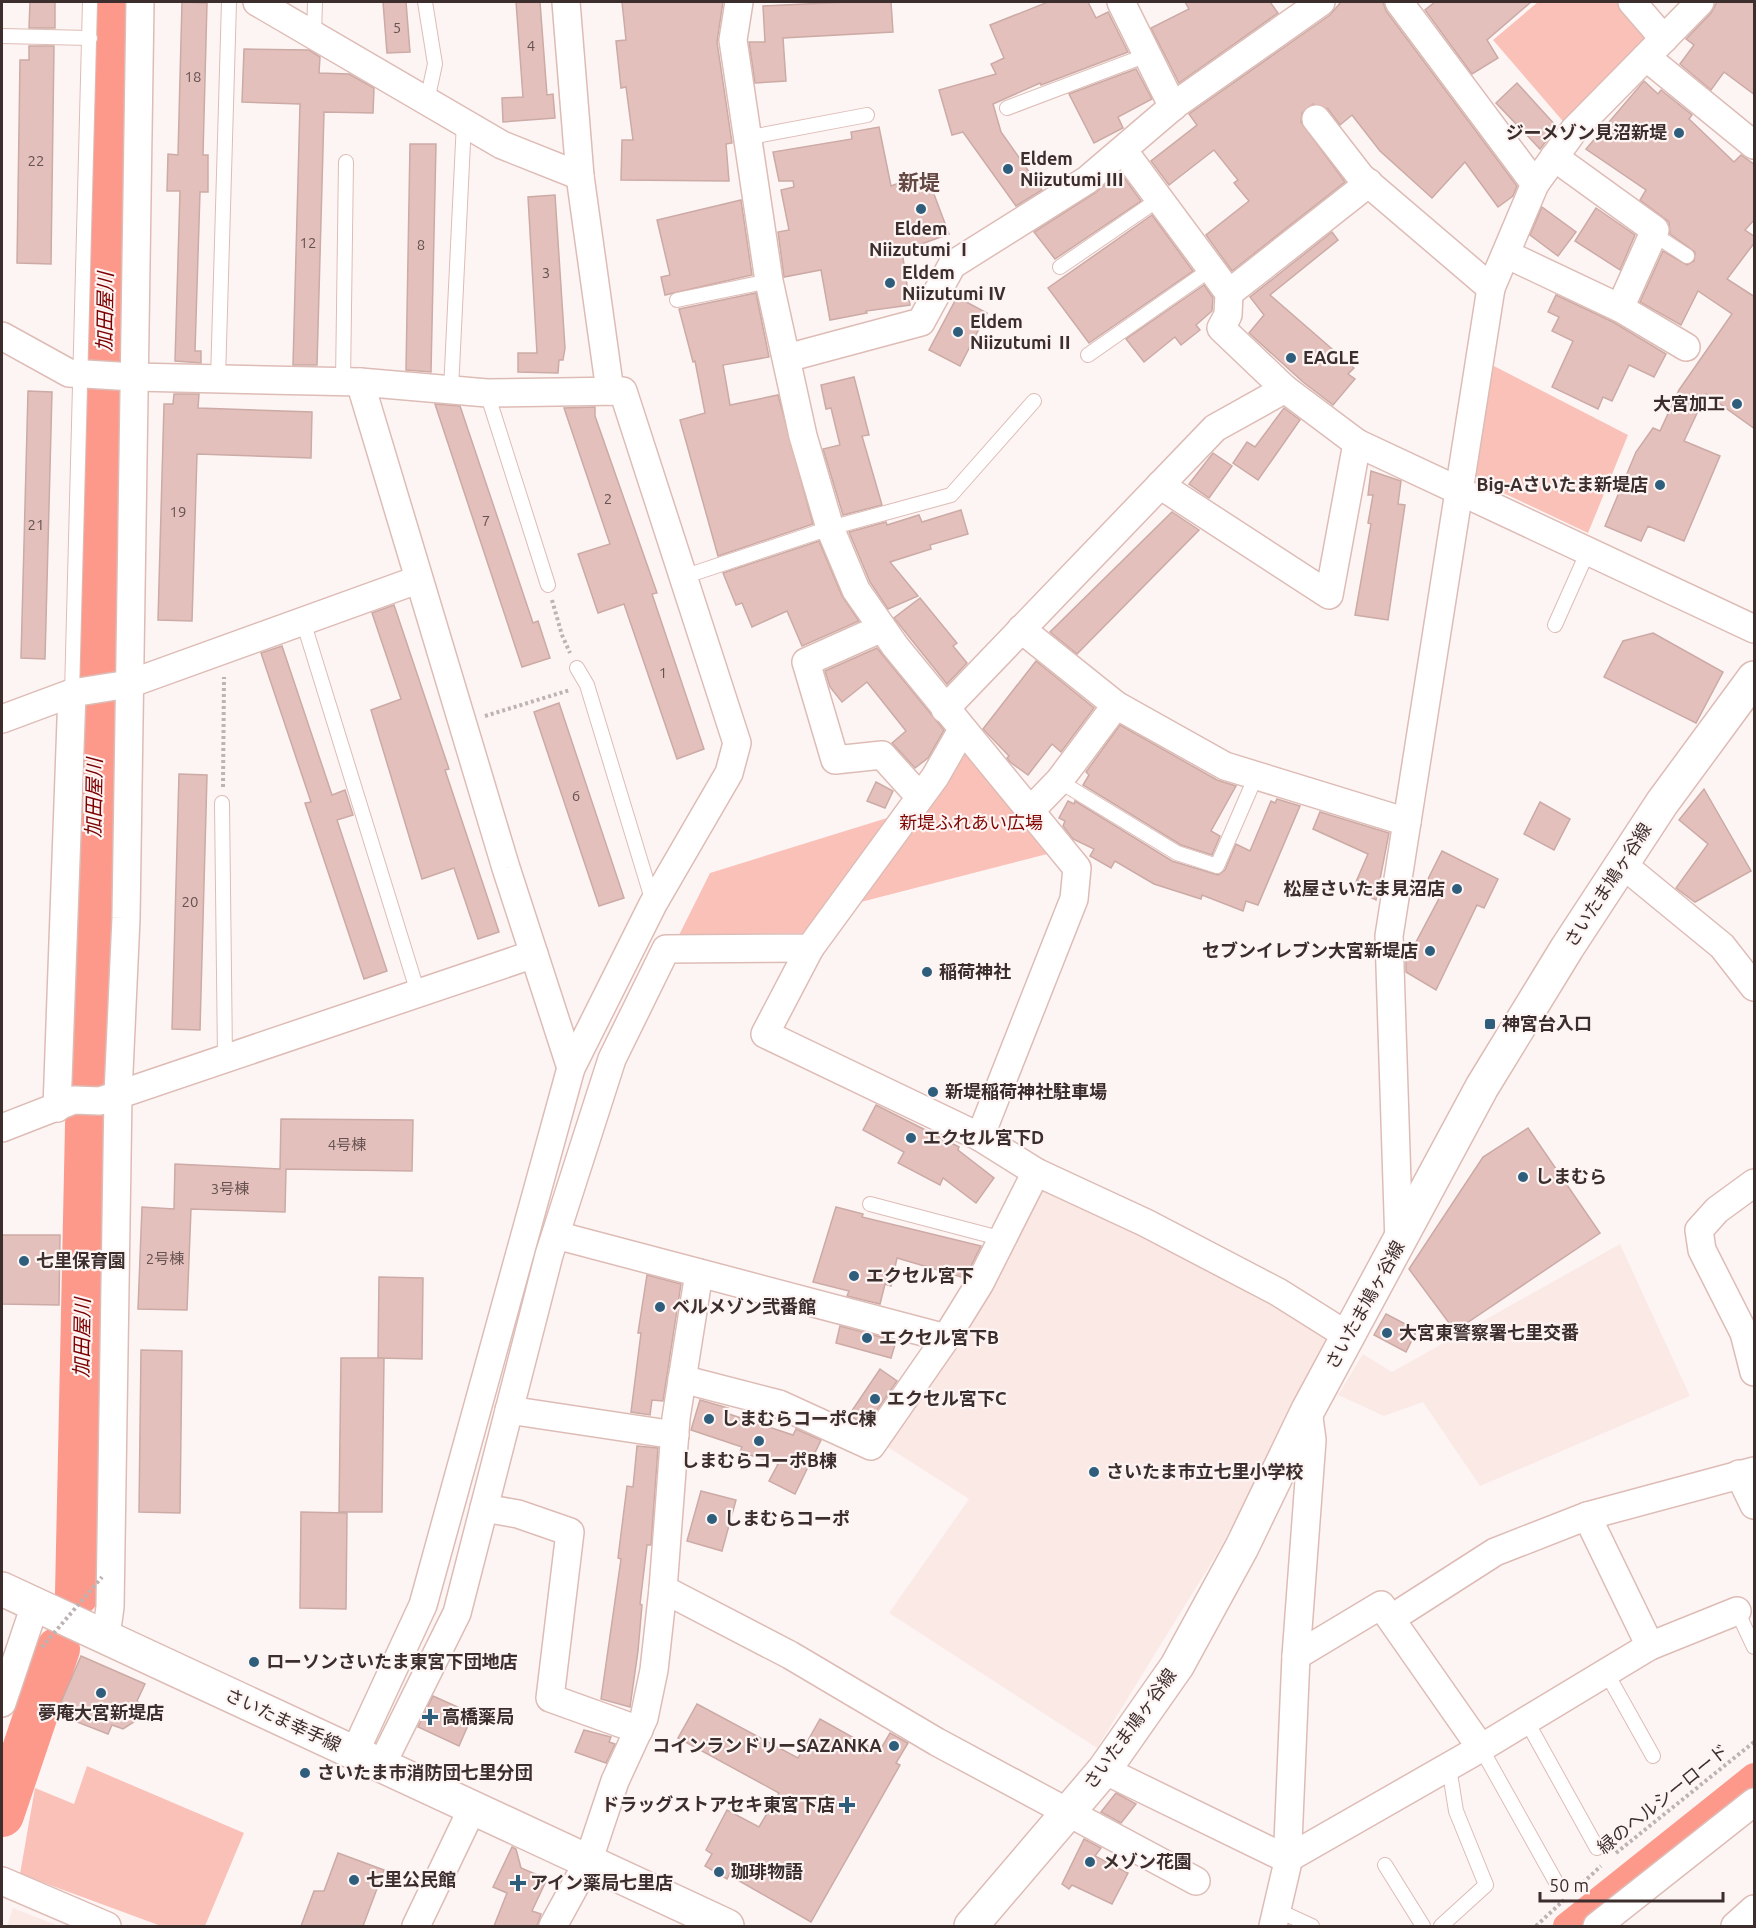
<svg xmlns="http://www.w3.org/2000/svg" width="1756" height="1928" font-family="Ubuntu,'Noto Sans JP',sans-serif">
  <rect width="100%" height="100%" fill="#fdf5f4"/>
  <g fill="#fbe9e6">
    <polygon points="1048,1187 1259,1290 1334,1337 1221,1547 1097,1748 889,1613 969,1499 886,1446 1036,1188"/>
    <polygon points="1620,1244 1690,1396 1480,1486 1423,1402 1384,1416 1338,1395 1363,1354 1392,1372"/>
    <polygon points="13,1908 23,1912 59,1926 7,1926"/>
  </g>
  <g fill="#fac1b8">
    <polygon points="1538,2 1620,2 1644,37 1645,49 1567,126 1493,40"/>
    <polygon points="1490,364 1628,435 1588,533 1474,479"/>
    <polygon points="967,742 1059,851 857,903"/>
    <polygon points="900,814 813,933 679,935 710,873"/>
    <polygon points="87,1766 244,1833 205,1926 161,1926 20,1874 35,1788 74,1804"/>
  </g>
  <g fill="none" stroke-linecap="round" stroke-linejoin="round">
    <polyline stroke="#fc998b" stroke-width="26" points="1566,1926 1754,1776"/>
    <g stroke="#fc998b" stroke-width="44">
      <polyline points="77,1594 111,2"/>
      <polyline points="2,1815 58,1649"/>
    </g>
  </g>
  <g fill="#e3c0bb" stroke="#ccaaa5" stroke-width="1.5">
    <polygon points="30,2 55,2 55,28 29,28"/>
    <polygon points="182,2 207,3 203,155 208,155 208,192 200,192 195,351 201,351 201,363 175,361 180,191 167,191 168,154 178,155"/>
    <polygon points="383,2 406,2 410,52 387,53"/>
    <polygon points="516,2 540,2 547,95 553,94 555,118 503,122 502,98 523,97"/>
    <polygon points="622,2 723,2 717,42 732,143 726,144 729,181 621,180 622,140 633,140 626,87 621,88 616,41 626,40"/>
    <polygon points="848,2 891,2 893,32 783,38 786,81 755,83 749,42 765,42 763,6"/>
    <polygon points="1048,2 1088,2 1096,18 1108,12 1128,52 1041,85 1040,83 993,104 1001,132 1042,190 1016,206 963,132 952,135 939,90 996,74 991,64 1004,58 990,25"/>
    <polygon points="1185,2 1270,2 1278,13 1179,83 1151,28 1189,9"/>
    <polygon points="1341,2 1383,2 1386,11 1517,186 1513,196 1498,207 1465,162 1432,198 1380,151 1352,115 1340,125 1328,109 1313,104 1302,113 1301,122 1345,182 1232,271 1206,235 1249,201 1234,183 1238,180 1214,150 1169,185 1151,161 1197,125 1189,114 1330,15"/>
    <polygon points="1435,2 1531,2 1487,40 1498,58 1472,74 1425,10"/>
    <polygon points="1717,2 1755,2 1755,95 1724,72 1711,90 1680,64 1694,45 1686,39 1711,13"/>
    <polygon points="29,46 54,46 51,264 17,263 20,60 29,60"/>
    <polygon points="244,49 309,50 320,57 319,73 349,74 374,88 373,113 324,112 317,365 293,365 300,104 242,102"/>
    <polygon points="1136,69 1152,99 1118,117 1123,128 1094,143 1069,94"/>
    <polygon points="1644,81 1658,94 1661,90 1692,115 1689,119 1734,162 1741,155 1755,165 1755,219 1745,230 1755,237 1755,242 1727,279 1755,297 1755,429 1706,394 1684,441 1720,456 1684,541 1648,526 1641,541 1605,526 1636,452 1653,428 1660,431 1679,390 1732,314 1698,291 1681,325 1640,302 1663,251 1687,265 1694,261 1695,252 1670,234 1669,222 1640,200 1646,190 1586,149"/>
    <polygon points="1517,83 1557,127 1540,149 1496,103"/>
    <polygon points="879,127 891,186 926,173 949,234 902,251 910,305 866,311 867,313 830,320 821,270 784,277 778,232 789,230 781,190 794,187 793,181 779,181 773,152 852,139 851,132"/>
    <polygon points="410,144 436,144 431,372 406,370"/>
    <polygon points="1120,172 1141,201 1055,259 1034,232 1095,193"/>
    <polygon points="555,195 565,348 563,360 559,360 558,373 518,372 518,353 537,353 528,197"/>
    <polygon points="741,200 752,275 665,295 661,277 670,275 657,220"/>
    <polygon points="1542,207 1576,232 1558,256 1530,235"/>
    <polygon points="1596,208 1635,235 1620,270 1575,241"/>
    <polygon points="1152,215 1193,271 1089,343 1048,288"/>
    <polygon points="1332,232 1338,240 1270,295 1354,368 1348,374 1355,379 1333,405 1303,382 1249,333 1264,315 1250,297"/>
    <polygon points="1204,285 1213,298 1212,311 1196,325 1200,330 1181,345 1175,337 1144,362 1126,339"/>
    <polygon points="756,293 769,357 723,365 730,405 778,395 813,524 718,556 680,420 705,413 695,361 693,362 679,309"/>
    <polygon points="1556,295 1613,322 1666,354 1654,377 1629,365 1612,401 1603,397 1598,409 1552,387 1573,341 1552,331 1559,317 1548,312"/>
    <polygon points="957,297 987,313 960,366 929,350"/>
    <polygon points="854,377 869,435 862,436 882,505 843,515 823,449 840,445 831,408 826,409 821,385"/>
    <polygon points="28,391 52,392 45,659 21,658"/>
    <polygon points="174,394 199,394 198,408 312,412 311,458 197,454 192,621 158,620 164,404 173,404"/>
    <polygon points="435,404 460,406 533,623 538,621 550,658 522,667"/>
    <polygon points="595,407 595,416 657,593 652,594 704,749 677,759 624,604 598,613 578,554 610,544 564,408"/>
    <polygon points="1284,408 1300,420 1258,480 1233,463 1247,442 1255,447"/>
    <polygon points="1213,453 1232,466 1209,498 1189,484"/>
    <polygon points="1371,471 1401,481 1398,504 1405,505 1388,620 1355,615 1371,524 1368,523 1373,495 1368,495"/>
    <polygon points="961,510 968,534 930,545 931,549 890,562 918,596 888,609 870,582 849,532 886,522 887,525 919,515 922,522"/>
    <polygon points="1172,512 1199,530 1077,654 1050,632"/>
    <polygon points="819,541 842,596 859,621 802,646 787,611 752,627 742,603 736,605 723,573"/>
    <polygon points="920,598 957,643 953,646 967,663 947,684 894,618"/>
    <polygon points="394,605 449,769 445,770 499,932 478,939 454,868 422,879 371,710 401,699 372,613"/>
    <polygon points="1653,633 1723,672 1696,723 1604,677 1623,641"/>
    <polygon points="282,646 332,795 345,790 353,815 337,820 387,971 364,979 305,803 311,802 261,653"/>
    <polygon points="877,648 944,730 928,758 915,768 892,743 906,731 867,682 842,702 830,687 825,671"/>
    <polygon points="1036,661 1094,708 1061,752 1052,744 1028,775 1010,762 1007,758 1009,756 983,729"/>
    <polygon points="559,703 624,898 599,906 534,712"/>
    <polygon points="1120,725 1217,780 1236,786 1211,831 1220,836 1212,855 1181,845 1083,785 1089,775 1086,772"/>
    <polygon points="179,774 207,775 200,1030 172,1029"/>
    <polygon points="876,782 893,791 885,808 867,801"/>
    <polygon points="1704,789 1751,871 1695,902 1676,888 1708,844 1679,820"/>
    <polygon points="1277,799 1300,806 1258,905 1246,901 1243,911 1202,895 1201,899 1154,884 1115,861 1111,868 1090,856 1094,849 1073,839 1063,826 1065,821 1059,818 1068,801 1074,804 1075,801 1172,861 1218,875 1225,870 1236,844 1250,851 1271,801 1275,803"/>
    <polygon points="1540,802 1570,819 1554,850 1524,834"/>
    <polygon points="1320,812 1389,833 1376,900 1353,889 1368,854 1313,829"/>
    <polygon points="1442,851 1498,879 1484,908 1477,905 1436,990 1406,972 1406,961 1444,889 1427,881"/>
    <polygon points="876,1105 959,1147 958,1150 994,1178 976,1203 943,1178 940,1185 898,1163 904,1152 863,1130"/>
    <polygon points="281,1119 413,1120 412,1171 286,1169 285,1212 191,1209 187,1310 138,1309 142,1207 174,1209 175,1164 280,1169"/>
    <polygon points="1528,1128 1600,1233 1455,1331 1409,1269 1483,1157"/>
    <polygon points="836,1207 863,1214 862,1217 981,1246 965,1278 897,1258 891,1286 885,1284 880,1304 847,1296 849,1291 813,1282"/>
    <polygon points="2,1235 60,1235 59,1305 2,1304"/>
    <polygon points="647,1275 681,1284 663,1401 652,1400 650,1415 631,1412 641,1333 638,1333"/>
    <polygon points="379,1277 423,1278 422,1359 378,1358"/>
    <polygon points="1386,1314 1417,1330 1406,1352 1374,1335"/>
    <polygon points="840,1326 896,1341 891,1358 836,1343"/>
    <polygon points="141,1350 182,1351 180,1513 139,1512"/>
    <polygon points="341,1358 384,1358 382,1512 339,1512"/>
    <polygon points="880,1369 897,1381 866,1426 849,1415"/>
    <polygon points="700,1400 728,1408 726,1413 793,1435 796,1429 821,1440 795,1494 769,1481 778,1464 740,1452 742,1447 691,1430"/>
    <polygon points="637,1446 658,1448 651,1545 647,1545 640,1604 642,1605 638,1651 630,1707 601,1699 621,1559 618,1558 627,1486 633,1487"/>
    <polygon points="701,1491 736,1500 722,1551 687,1541"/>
    <polygon points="301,1512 347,1513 346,1609 300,1608"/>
    <polygon points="81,1656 145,1684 137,1701 143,1705 137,1720 123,1729 112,1725 108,1734 67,1718 68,1713 58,1709"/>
    <polygon points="433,1696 473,1714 459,1746 418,1727"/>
    <polygon points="697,1704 798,1758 820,1719 879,1752 890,1733 908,1743 896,1763 900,1765 811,1922 729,1875 727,1879 705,1866 712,1854 706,1850 727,1810 759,1827 779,1793 678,1738"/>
    <polygon points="584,1730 611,1737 609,1742 615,1744 606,1763 575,1752"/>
    <polygon points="1116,1793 1136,1804 1121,1823 1101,1812"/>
    <polygon points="1084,1839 1101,1848 1095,1856 1128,1873 1112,1904 1072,1885 1069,1889 1062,1884"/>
    <polygon points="512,1847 516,1849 521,1868 547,1879 532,1911 541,1914 537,1926 494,1926 507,1893 493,1887"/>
    <polygon points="338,1853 384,1870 363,1926 301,1926 314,1891 324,1891"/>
  </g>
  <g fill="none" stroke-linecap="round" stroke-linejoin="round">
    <defs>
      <g id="service">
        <polyline points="425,2 435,64 427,101"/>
        <polyline points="314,35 315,2"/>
        <polyline points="2,36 90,38"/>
        <polyline points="1007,108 1147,55"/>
        <polyline points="746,138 867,115"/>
        <polyline points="1653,234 1687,256"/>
        <polyline points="1060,267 1159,199"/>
        <polyline points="677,300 769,281"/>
        <polyline points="1088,355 1211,269"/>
        <polyline points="218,379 229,2"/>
        <polyline points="343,382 346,162"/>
        <polyline points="451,390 464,122"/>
        <polyline points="487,393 548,585"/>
        <polyline points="683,577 830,528 951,495 1034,401"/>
        <polyline points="303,621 418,993"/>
        <polyline points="1555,625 1588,551"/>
        <polyline points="577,668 587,685 653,902"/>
        <polyline points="72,693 90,2"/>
        <polyline points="1059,781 1177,853 1217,866 1256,776"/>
        <polyline points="222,803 225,1058"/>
        <polyline points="870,1204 1003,1239"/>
        <polyline points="1737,1611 1754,1647"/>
        <polyline points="1606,1672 1653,1756"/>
        <polyline points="1526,1720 1597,1848"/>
        <polyline points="1481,1748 1556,1882"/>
        <polyline points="1385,1865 1423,1926"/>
        <polyline points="1277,1910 1312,1926"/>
        <polyline points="1441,1926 1486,1885 1456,1811 1449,1767"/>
      </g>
      <g id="minor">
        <polyline points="257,2 502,145 580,176"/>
        <polyline points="566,2 580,176 610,391"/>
        <polyline points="739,2 733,40 769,281 803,436 830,528 856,590 895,646 1077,868 1074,899 980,1137 1036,1172 1146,1223 1278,1292 1348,1336"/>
        <polyline points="1121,2 1173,107"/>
        <polyline points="1399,2 1535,184"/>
        <polyline points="1632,2 1664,39"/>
        <polyline points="1646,57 1754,145"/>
        <polyline points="1316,119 1361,177 1491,288"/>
        <polyline points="1123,150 1229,293 1228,315 1221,328 1285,389 1357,443 1754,629"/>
        <polyline points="1554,157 1655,230 1620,308"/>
        <polyline points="1506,254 1620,308 1686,347"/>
        <polyline points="1229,293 1369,183"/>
        <polyline points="2,336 69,373 134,377 360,382 487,393 623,391 737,743 729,773 653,904 571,1068 423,1605 354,1754"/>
        <polyline points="787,358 921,322 952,265 1087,180 1176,104 1321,2"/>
        <polyline points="360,382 506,868 571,1068"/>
        <polyline points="1160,485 1329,595 1357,443"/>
        <polyline points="882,628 806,662 835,760 882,755 920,797"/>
        <polyline points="1021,629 1116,705 1225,766 1407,822"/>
        <polyline points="945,709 1215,428 1285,389"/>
        <polyline points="2,719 72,693 129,684 417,580"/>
        <polyline points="1030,811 1059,781 1116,705"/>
        <polyline points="1622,864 1722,946 1754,987"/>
        <polyline points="810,948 765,1034 980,1137"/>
        <polyline points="57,1108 72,693"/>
        <polyline points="2,1128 74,1100 100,1101 534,954"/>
        <polyline points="1754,1183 1717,1210 1699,1230 1702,1250 1744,1333 1754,1372"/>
        <polyline points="556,1235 946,1338"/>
        <polyline points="1399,1244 1389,936 1491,288 1535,184 1574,130 1700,2"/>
        <polyline points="682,1379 779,1404 871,1446 946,1338 980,1283 1036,1172"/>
        <polyline points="509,1410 675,1435"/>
        <polyline points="1739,1474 1754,1505"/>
        <polyline points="484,1508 518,1514 570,1532 550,1698 639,1730"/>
        <polyline points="1587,1516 1650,1646"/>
        <polyline points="663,1589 790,1655 937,1742 1196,1881"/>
        <polyline points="1392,1618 1495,1552 1587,1516 1754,1471"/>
        <polyline points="106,1636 110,1607 118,1094 126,918 140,2"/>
        <polyline points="1296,1656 1381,1605 1481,1748"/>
        <polyline points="2,1703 35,1605"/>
        <polyline points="381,1766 457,1613 549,1255 612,1059 666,949 810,948 935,777 962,730"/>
        <polyline points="1104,1770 1287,1859 1481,1748 1650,1646 1737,1611"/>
        <polyline points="2,1881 107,1926"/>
        <polyline points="416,1926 472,1809"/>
        <polyline points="553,1926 588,1862 615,1781 644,1718 654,1670 663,1589 676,1418 699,1273"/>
        <polyline points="1273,1926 1287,1866 1296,1656 1312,1440 1308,1410"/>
        <polyline points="1597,1926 1754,1802"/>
        <polyline points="1735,1926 1754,1909"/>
      </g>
      <polyline id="secondary" points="971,1926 1104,1770 1177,1666 1242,1547 1308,1410 1482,1087 1567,948 1662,803 1754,678"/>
      <polyline id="primary" points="2,1589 727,1926"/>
    </defs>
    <use href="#service" stroke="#debcb6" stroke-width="16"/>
    <use href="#minor" stroke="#debcb6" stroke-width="30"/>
    <use href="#secondary" stroke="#debcb6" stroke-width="36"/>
    <use href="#primary" stroke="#debcb6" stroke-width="36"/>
    <g stroke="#bdb3b2" stroke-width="4" stroke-dasharray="3 3" stroke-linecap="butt">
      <polyline points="552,600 562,635 570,653"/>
      <polyline points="485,716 570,690"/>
      <polyline points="223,787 224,677"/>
      <polyline points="1616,1853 1754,1742"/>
      <polyline points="1574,1891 1601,1866"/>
      <polyline points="1536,1926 1564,1900"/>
    </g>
    <use href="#service" stroke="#fff" stroke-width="14"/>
    <use href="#minor" stroke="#fff" stroke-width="27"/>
    <use href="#secondary" stroke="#fff" stroke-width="33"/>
    <use href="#primary" stroke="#fff" stroke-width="33"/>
    <polyline stroke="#bdb3b2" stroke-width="4" stroke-dasharray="3 3" stroke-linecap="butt" points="42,1647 102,1577"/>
  </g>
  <g fill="#2f5e7d" stroke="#fdf5f4" stroke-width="2">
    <circle cx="1679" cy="133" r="6"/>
    <circle cx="1008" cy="169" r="6"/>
    <circle cx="921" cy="209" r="6"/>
    <circle cx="890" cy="283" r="6"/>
    <circle cx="958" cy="332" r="6"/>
    <circle cx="1291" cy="358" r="6"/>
    <circle cx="1737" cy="404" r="6"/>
    <circle cx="1660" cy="485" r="6"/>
    <circle cx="1457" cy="889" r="6"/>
    <circle cx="1430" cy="951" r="6"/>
    <circle cx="927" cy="972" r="6"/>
    <rect x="1484" y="1018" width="12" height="12" rx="3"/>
    <circle cx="933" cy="1092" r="6"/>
    <circle cx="911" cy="1138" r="6"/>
    <circle cx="1523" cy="1177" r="6"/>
    <circle cx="24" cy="1261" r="6"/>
    <circle cx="854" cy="1276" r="6"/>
    <circle cx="660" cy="1307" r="6"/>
    <circle cx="1387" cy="1333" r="6"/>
    <circle cx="867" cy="1338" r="6"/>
    <circle cx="875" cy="1399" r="6"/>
    <circle cx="709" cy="1419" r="6"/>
    <circle cx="759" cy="1441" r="6"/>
    <circle cx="1094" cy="1472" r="6"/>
    <circle cx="712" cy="1519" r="6"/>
    <circle cx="254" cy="1662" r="6"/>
    <circle cx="101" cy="1693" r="6"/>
    <path d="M427 1708h6v6h6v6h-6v6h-6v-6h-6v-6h6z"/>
    <circle cx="894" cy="1746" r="6"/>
    <circle cx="305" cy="1773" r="6"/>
    <path d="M844 1796h6v6h6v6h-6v6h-6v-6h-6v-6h6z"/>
    <circle cx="1090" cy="1862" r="6"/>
    <circle cx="719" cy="1872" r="6"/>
    <circle cx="354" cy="1880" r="6"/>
    <path d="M515 1874h6v6h6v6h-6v6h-6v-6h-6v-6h6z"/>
  </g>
  <g text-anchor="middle" stroke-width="4.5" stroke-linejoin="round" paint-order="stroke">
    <g font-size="15" fill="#665250">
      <text x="397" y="33">5</text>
      <text x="531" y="51">4</text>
      <text x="193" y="82">18</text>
      <text x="36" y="166">22</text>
      <text x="308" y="248">12</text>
      <text x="421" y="250">8</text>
      <text x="546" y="278">3</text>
      <text x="608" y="504">2</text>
      <text x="178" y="517">19</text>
      <text x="486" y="526">7</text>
      <text x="36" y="530">21</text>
      <text x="663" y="678">1</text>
      <text x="576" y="801">6</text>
      <text x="190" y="907">20</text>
      <text x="347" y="1150">4号棟</text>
      <text x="230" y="1194">3号棟</text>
      <text x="165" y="1264">2号棟</text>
    </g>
    <g font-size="18" font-weight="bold" fill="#3c2e2c" stroke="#fdf5f4" text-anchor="start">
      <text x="1667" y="139" text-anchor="end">ジーメゾン見沼新堤</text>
      <text x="1020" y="165">Eldem<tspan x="1020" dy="21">Niizutumi Ⅲ</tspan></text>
      <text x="921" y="235" text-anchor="middle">Eldem<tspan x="921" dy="21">Niizutumi Ⅰ</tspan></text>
      <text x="902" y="279">Eldem<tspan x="902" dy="21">Niizutumi Ⅳ</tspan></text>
      <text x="970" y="328">Eldem<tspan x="970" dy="21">Niizutumi Ⅱ</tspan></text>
      <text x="1303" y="364">EAGLE</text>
      <text x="1725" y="410" text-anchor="end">大宮加工</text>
      <text x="1648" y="491" text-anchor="end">Big-Aさいたま新堤店</text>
      <text x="1445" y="895" text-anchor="end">松屋さいたま見沼店</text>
      <text x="1418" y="957" text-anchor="end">セブンイレブン大宮新堤店</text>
      <text x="939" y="978">稲荷神社</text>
      <text x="1502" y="1030">神宮台入口</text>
      <text x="945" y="1098">新堤稲荷神社駐車場</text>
      <text x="923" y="1144">エクセル宮下D</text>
      <text x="1535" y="1183">しまむら</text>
      <text x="36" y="1267">七里保育園</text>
      <text x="866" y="1282">エクセル宮下</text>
      <text x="672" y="1313">ベルメゾン弐番館</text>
      <text x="1399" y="1339">大宮東警察署七里交番</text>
      <text x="879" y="1344">エクセル宮下B</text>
      <text x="887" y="1405">エクセル宮下C</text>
      <text x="721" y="1425">しまむらコーポC棟</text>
      <text x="759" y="1467" text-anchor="middle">しまむらコーポB棟</text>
      <text x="1106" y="1478">さいたま市立七里小学校</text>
      <text x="724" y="1525">しまむらコーポ</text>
      <text x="266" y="1668">ローソンさいたま東宮下団地店</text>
      <text x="101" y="1719" text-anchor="middle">夢庵大宮新堤店</text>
      <text x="442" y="1723">高橋薬局</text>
      <text x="882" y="1752" text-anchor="end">コインランドリーSAZANKA</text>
      <text x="317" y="1779">さいたま市消防団七里分団</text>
      <text x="835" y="1811" text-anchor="end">ドラッグストアセキ東宮下店</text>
      <text x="1102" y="1868">メゾン花園</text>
      <text x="731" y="1878">珈琲物語</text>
      <text x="366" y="1886">七里公民館</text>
      <text x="530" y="1889">アイン薬局七里店</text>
    </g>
    <g font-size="18" fill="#800603" stroke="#fdf5f4">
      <text x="971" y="829">新堤ふれあい広場</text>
    </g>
    <g font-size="18" fill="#3c2e2c" stroke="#fdf5f4">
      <text transform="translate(1608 885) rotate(-57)" y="6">さいたま鳩ヶ谷線</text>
      <text transform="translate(1365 1305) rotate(-61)" y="6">さいたま鳩ヶ谷線</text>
      <text transform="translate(283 1720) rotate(25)" y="6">さいたま幸手線</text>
      <text transform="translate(1130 1729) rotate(-54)" y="6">さいたま鳩ヶ谷線</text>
      <text transform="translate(1663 1799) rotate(-39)" y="6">緑のヘルシーロード</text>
    </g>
    <g font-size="20" font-style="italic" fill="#7c0100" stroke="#fdf5f4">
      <text transform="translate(105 312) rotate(-89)" y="7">加田屋川</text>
      <text transform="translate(94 798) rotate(-89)" y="7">加田屋川</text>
      <text transform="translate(82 1338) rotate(-89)" y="7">加田屋川</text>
    </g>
    <g font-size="21" font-weight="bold" fill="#644843" stroke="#fdf5f4">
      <text x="919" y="190">新堤</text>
    </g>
  </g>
  <rect width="1756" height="1928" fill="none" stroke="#3c2e2c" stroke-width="6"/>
  <path d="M1540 1892v9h183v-9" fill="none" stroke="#3c2e2c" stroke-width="3"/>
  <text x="1549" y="1892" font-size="18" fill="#3c2e2c" stroke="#fdf5f4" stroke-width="4.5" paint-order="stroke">50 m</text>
</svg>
